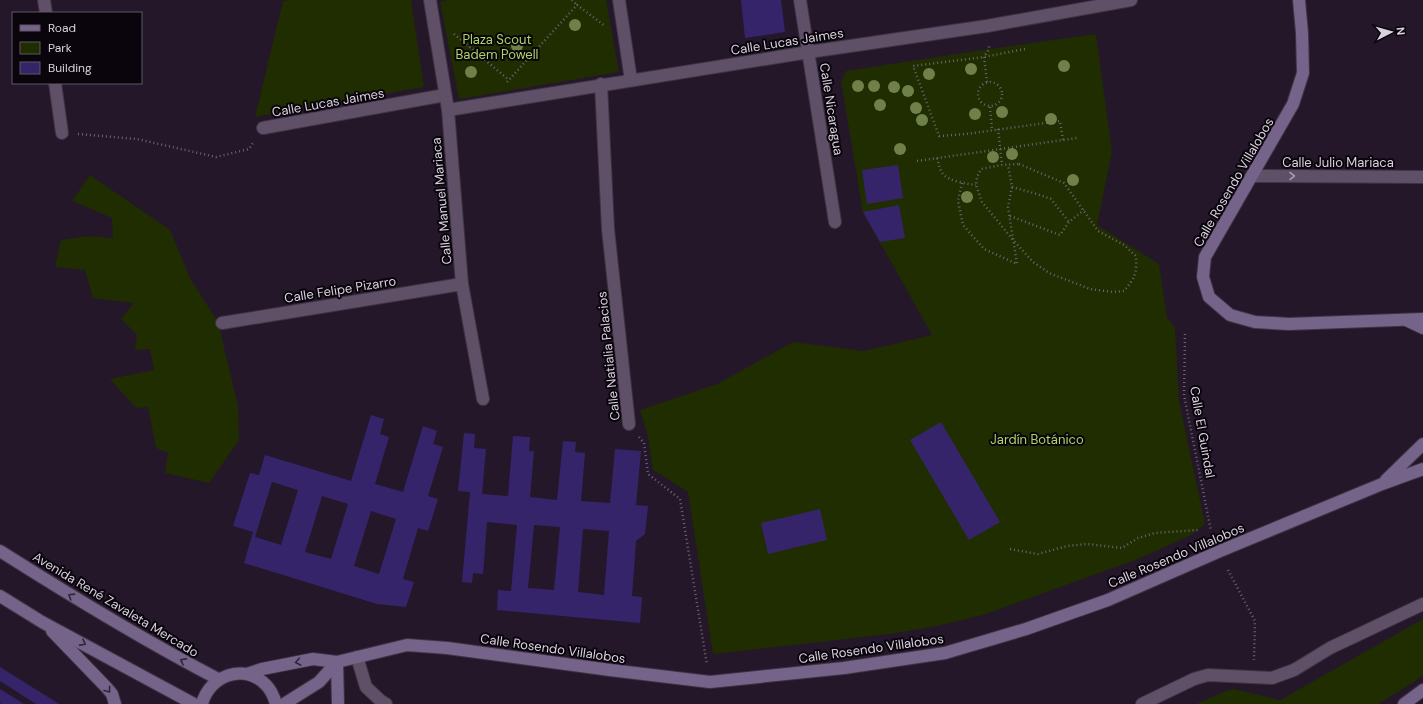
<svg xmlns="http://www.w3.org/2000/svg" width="1423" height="704" font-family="'DM Sans',sans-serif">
  <rect width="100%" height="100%" fill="#24172a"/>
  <g fill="#1f2d01">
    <polygon points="291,0 411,0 424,87 255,117 283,1"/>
    <polygon points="449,0 606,0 619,72 459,99 440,2"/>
    <polygon points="1096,34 1112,152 1097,225 1159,264 1167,318 1175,327 1179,401 1205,524 1191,535 1138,559 983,615 937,626 890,634 713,654 688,492 653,470 648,436 640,410 717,384 793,342 864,351 932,335 863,212 841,81 846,71 989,49"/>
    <polygon points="90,175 170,230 191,280 218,322 238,406 239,440 209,483 165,473 168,453 156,448 148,407 136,408 110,379 154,370 150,349 135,350 137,335 121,319 134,303 93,298 85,270 55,267 61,240 87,236 113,238 112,218 72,201"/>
    <polygon points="1423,619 1423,675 1414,682 1378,704 1196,704 1226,691 1234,689 1280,700"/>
  </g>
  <g fill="#36246b" fill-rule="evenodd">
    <polygon points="741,0 781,0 785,32 745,38"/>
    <polygon points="898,165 903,198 867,204 862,170"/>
    <polygon points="899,205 905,238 880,242 863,212"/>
    <path d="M371 415 384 419 380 434 389 437 375 484 403 492 423 426 437 431 433 444 443 447 428 496 438 499 428 531 418 528 403 579 414 582 406 607 377 604 244 563 253 532 233 526 250 473 259 475 265 455 351 481ZM272 482 298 490 281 545 255 537ZM322 496 348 504 331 559 305 552ZM371 511 396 519 379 574 354 566Z"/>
    <polygon points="941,422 1000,522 969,540 910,440"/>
    <path d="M464 433 475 434 474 448 486 449 482 494 508 496 513 436 530 437 529 451H534L530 497 557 500 563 441 576 442 575 452 585 453 581 501 610 503 615 449 641 451 636 505 648 506 645 534 636 541 632 596 642 597 640 623 497 610 498 590 511 591 517 525 487 522 483 574 473 573 472 583 462 582 470 492 458 491ZM534 525 560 527 554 590 528 588ZM583 529 609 531 604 595 578 592Z"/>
    <polygon points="820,509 827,540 768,554 761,523"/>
    <polygon points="0,667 59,704 36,704 0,681"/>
    <polygon points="0,689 24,704 2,704 0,703"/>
  </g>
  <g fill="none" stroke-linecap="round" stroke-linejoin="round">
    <defs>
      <g id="lane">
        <polyline points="263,128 445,95"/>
        <polyline points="222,323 462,284"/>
      </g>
      <g id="street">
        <polyline points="44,0 46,13"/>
        <polyline points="430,0 448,110 462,284 483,399"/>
        <polyline points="619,0 631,80"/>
        <polyline points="800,0 835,222"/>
        <polyline points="55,83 62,133"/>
        <polyline points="601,84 608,229 629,424"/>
        <polyline points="448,110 809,52 987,26 1131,0"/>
        <polyline points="1253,176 1423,177"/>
        <polyline points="357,657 366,687 381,701 386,704"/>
        <polyline points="1142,704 1194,679 1208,675 1272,678 1294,670 1330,648 1423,604"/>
      </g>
      <g id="secondary">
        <polyline points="1299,0 1302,33 1303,73 1293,104 1205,257 1203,277 1209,297 1230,315 1255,322 1289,324 1423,319"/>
        <polyline points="1406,320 1423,328"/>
        <polyline points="1386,480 1423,444"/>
        <path d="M0 551C71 596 143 640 218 679"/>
        <polyline points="0,596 42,622 194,704"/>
        <polyline points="52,631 107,688 112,694 115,704"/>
        <polyline points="337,662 338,704"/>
        <polyline points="247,674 262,669 313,659 337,662 407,645 447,648 610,670 710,682 844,668 945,653 1026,629 1108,600 1220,551 1382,484 1423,469"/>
        <path d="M202 704C209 676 244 662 266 685 271 690 274 697 276 704"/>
        <polyline points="284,704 319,682 337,662"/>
        <polyline points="1404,704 1423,690"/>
      </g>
    </defs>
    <use href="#lane" stroke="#3e3443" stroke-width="14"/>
    <use href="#street" stroke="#3e3443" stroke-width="14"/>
    <use href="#secondary" stroke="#3e3443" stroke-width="14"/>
    <g stroke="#6e6374" stroke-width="2.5" stroke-dasharray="1 3" stroke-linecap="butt">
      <polyline points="572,0 577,5"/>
      <polyline points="454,34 509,80"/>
      <polyline points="1025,49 984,57 913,66 939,136 966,134 1060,121 1063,140"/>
      <circle cx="990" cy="94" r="12"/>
      <polyline points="507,82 577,5 605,26"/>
      <polyline points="987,82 984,57 989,49 989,44"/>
      <polyline points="990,107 992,130"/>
      <polyline points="998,129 1002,165"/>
      <polyline points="78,134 137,139 216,157 249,149 253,143"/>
      <path d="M937 158C939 164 939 169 943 174 948 181 968 184 976 185"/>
      <polyline points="917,161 1077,138"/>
      <path d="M1019 164 1064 183 1098 231 1124 245 1136 256C1137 273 1135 278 1124 291L1113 292 1090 289 1049 273 1033 262 1014 241 982 202 976 185 977 177 981 169 1002 165Z"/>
      <polyline points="962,183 958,201 963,225 984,249 1017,264 1008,207 1012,187 1008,165"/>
      <polyline points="1012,187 1037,194 1051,199 1069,222"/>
      <polyline points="1010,216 1060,235 1069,222 1084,210"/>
      <polyline points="1185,334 1184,395 1211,531"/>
      <polyline points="639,437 644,443 648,474 680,499 707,665"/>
      <polyline points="1010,549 1038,554 1067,546 1087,544 1122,548 1138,538 1155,533 1198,530"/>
      <polyline points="1228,570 1255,621 1254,660"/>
    </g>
    <use href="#lane" stroke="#5f5067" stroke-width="12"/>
    <use href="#street" stroke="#5f5067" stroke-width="12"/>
    <use href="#secondary" stroke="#756389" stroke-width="12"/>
  </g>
  <g fill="#6f804a">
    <circle cx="575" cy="25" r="6"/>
    <circle cx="517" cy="46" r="6"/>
    <circle cx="1064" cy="66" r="6"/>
    <circle cx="971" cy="69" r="6"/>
    <circle cx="471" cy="72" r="6"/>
    <circle cx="929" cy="74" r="6"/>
    <circle cx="858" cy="86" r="6"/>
    <circle cx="874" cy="86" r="6"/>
    <circle cx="894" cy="87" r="6"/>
    <circle cx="908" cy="91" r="6"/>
    <circle cx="880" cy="105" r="6"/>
    <circle cx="916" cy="108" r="6"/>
    <circle cx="1002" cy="112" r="6"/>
    <circle cx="975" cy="114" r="6"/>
    <circle cx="1051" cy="119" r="6"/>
    <circle cx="922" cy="120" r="6"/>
    <circle cx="900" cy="149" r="6"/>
    <circle cx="1012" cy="154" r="6"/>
    <circle cx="993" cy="157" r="6"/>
    <circle cx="1073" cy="180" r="6"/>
    <circle cx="967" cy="197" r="6"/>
  </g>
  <defs><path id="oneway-chevron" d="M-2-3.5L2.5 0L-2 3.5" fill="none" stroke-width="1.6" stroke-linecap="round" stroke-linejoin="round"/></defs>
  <use stroke="#a297a8" href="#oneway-chevron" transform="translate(1292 176)"/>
  <g stroke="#2f2638">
    <use href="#oneway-chevron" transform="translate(71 596) rotate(-148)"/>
    <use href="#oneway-chevron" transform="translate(83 643) rotate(28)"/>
    <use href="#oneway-chevron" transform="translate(183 661) rotate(-152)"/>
    <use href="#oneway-chevron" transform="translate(298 662) rotate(169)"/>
    <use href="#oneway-chevron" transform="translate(108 690) rotate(53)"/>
  </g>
  <g text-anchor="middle" stroke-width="4" stroke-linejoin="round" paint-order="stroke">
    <g font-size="13" fill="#add564" stroke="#0a050d">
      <text x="497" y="44">Plaza Scout<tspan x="497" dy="15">Badem Powell</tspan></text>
      <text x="1037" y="444">Jardín Botánico</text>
    </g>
    <g font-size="13" fill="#d9d1de" stroke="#0a050d">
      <text transform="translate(787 41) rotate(-9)" y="5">Calle Lucas Jaimes</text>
      <text transform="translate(328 102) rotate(-10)" y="5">Calle Lucas Jaimes</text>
      <text transform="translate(832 109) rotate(81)" y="5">Calle Nicaragua</text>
      <text x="1338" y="167">Calle Julio Mariaca</text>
      <text transform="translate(1233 182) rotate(-60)" y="5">Calle Rosendo Villalobos</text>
      <text transform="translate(441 201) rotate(-95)" y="5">Calle Manuel Mariaca</text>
      <text transform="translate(340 289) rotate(-9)" y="5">Calle Felipe Pizarro</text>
      <text transform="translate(608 356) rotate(-96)" y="5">Calle Natialia Palacios</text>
      <text transform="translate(1203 432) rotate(80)" y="5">Calle El Guindal</text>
      <text transform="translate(1176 555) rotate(-23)" y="5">Calle Rosendo Villalobos</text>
      <text transform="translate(116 604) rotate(31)" y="5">Avenida René Zavaleta Mercado</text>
      <text transform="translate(553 648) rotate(8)" y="5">Calle Rosendo Villalobos</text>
      <text transform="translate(871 648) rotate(-8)" y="5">Calle Rosendo Villalobos</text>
    </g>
  </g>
  <rect x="12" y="12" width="130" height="72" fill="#0a050d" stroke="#5d5761"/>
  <rect x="20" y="25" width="20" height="6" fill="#756389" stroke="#5d5761"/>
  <text x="48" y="32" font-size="12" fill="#d9d1de">Road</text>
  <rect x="20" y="42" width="20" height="12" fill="#1f2d01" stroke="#5d5761"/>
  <text x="48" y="52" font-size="12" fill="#d9d1de">Park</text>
  <rect x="20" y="62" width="20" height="12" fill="#36246b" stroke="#5d5761"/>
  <text x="48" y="72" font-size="12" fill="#d9d1de">Building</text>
  <g transform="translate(1391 32) rotate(84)" stroke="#0a050d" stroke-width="3" paint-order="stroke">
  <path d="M0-3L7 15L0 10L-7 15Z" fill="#d9d1de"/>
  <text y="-6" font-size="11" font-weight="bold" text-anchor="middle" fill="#d9d1de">N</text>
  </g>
</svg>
